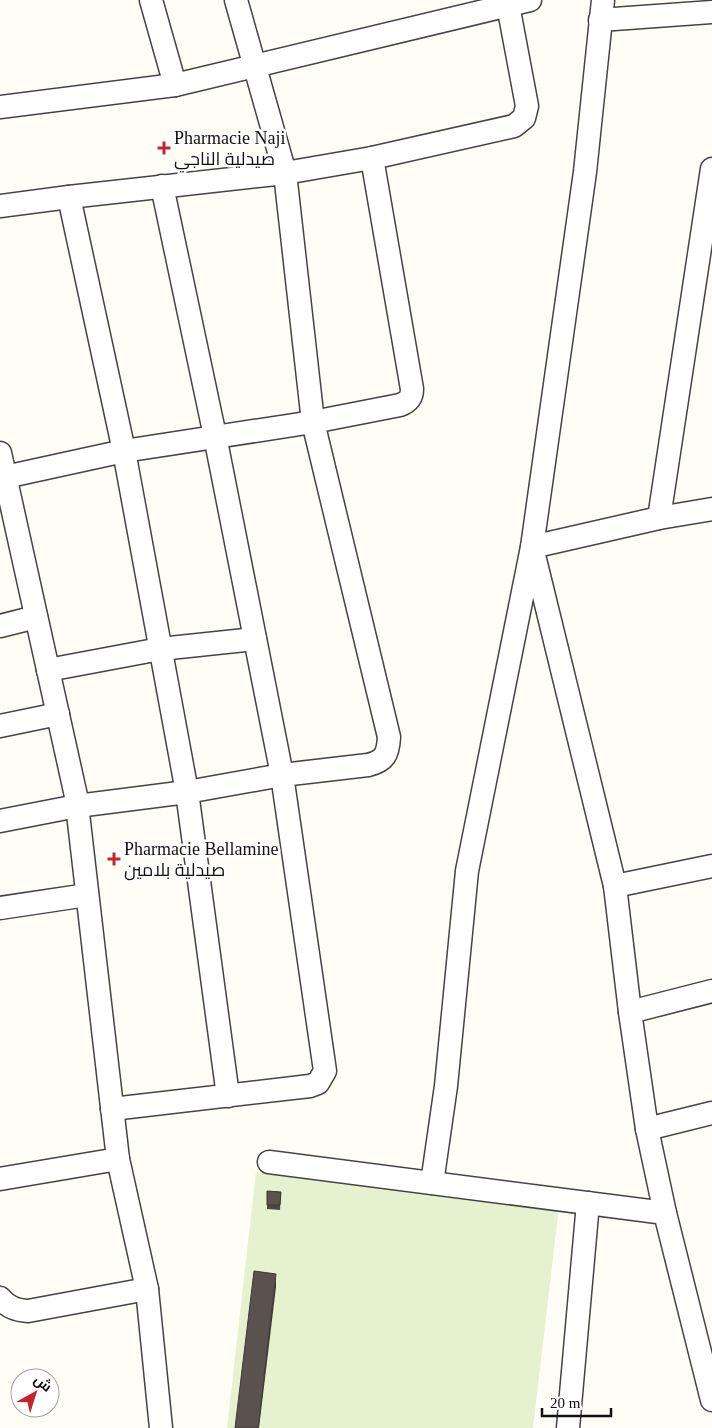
<svg xmlns="http://www.w3.org/2000/svg" width="712" height="1428" font-family="'Times New Roman',Cairo,serif">
  <rect width="100%" height="100%" fill="#fffdf5"/>
  <polygon fill="#e6f2cf" points="256,1172 559,1207 533,1428 227,1428"/>
  <g fill="none" stroke-linecap="round" stroke-linejoin="round">
    <defs>
      <g id="minor">
        <polyline points="151,0 175,85"/>
        <polyline points="600,20 712,12"/>
        <polyline points="0,107 175,85 530,0"/>
        <polyline points="69,197 124,451 187,792 228,1096"/>
        <polyline points="0,206 69,197 285,173 372,158 514,126 524,118 527,106 508,5"/>
        <polyline points="0,453 76,796 118,1159 147,1289 161,1428"/>
        <path d="M5 477 124 451 313 422 400 405C408 402 412 398 412 389L372 158"/>
        <polyline points="712,509 659,518 532,547 615,886 630,1012 647,1129 665,1213 712,1400"/>
        <polyline points="659,518 712,169"/>
        <polyline points="0,626 36,617"/>
        <polyline points="48,670 160,649 255,639"/>
        <polyline points="0,726 58,714"/>
        <path d="M0 821 77 806 187 792 282 775 368 765C385 761 388 754 389 737L313 422 285 173 236 0"/>
        <polyline points="615,886 712,866"/>
        <polyline points="0,908 87,895"/>
        <polyline points="630,1012 712,991"/>
        <polyline points="112,1109 310,1086 318,1083 325,1071 282,775 215,436 162,186"/>
        <polyline points="647,1129 712,1113"/>
        <polyline points="269,1162 665,1213"/>
        <polyline points="0,1179 118,1159"/>
        <polyline points="432,1183 446,1086 467,871 532,547 585,172 603,0"/>
        <path d="M0 1298C8 1307 15 1310 28 1311L147 1289"/>
        <polyline points="568,1428 588,1203"/>
      </g>
    </defs>
    <use href="#minor" stroke="#444" stroke-width="25"/>
    <use href="#minor" stroke="#fff" stroke-width="22"/>
  </g>
  <polygon fill="#4d4742" points="267,1191 281,1192 280,1210 267,1209"/>
  <polygon fill="#3f3936" points="276,1274 276,1287 259,1428 258,1428"/>
  <g fill="#5a524d" stroke="#3f3936">
    <polygon points="267,1191 281,1192 280,1205 267,1205"/>
    <polygon points="254,1271 276,1274 258,1428 235,1428"/>
  </g>
  <g fill="#c4262e" stroke="#fff" stroke-width="2">
    <path d="M161.5 140.5h5v5h5v5h-5v5h-5v-5h-5v-5h5z"/>
    <path d="M111.5 851.5h5v5h5v5h-5v5h-5v-5h-5v-5h5z"/>
  </g>
  <g text-anchor="middle" stroke-width="5" stroke-linejoin="round" paint-order="stroke">
    <g font-size="18" fill="#111" stroke="#fff" text-anchor="start">
      <text x="174" y="144">Pharmacie Naji<tspan x="174" dy="21">صيدلية الناجي</tspan></text>
      <text x="124" y="855">Pharmacie Bellamine<tspan x="124" dy="21">صيدلية بلامين</tspan></text>
    </g>
  </g>
  <g transform="translate(35 1393) rotate(39)"><circle r="24" fill="#ffffff" stroke="#a0a0a0"/>
  <path d="M0-4L9 19L0 12L-9 19Z" fill="#c4262e"/>
  <text y="-8" font-size="14" font-weight="bold" text-anchor="middle" fill="#111111">ش</text>
  </g>
  <path d="M542 1408v8h69v-8" fill="none" stroke="#111111" stroke-width="2.5"/>
  <text x="550" y="1408" font-size="15" fill="#111111" stroke="#ffffff" stroke-width="4" paint-order="stroke">20 m</text>
</svg>
